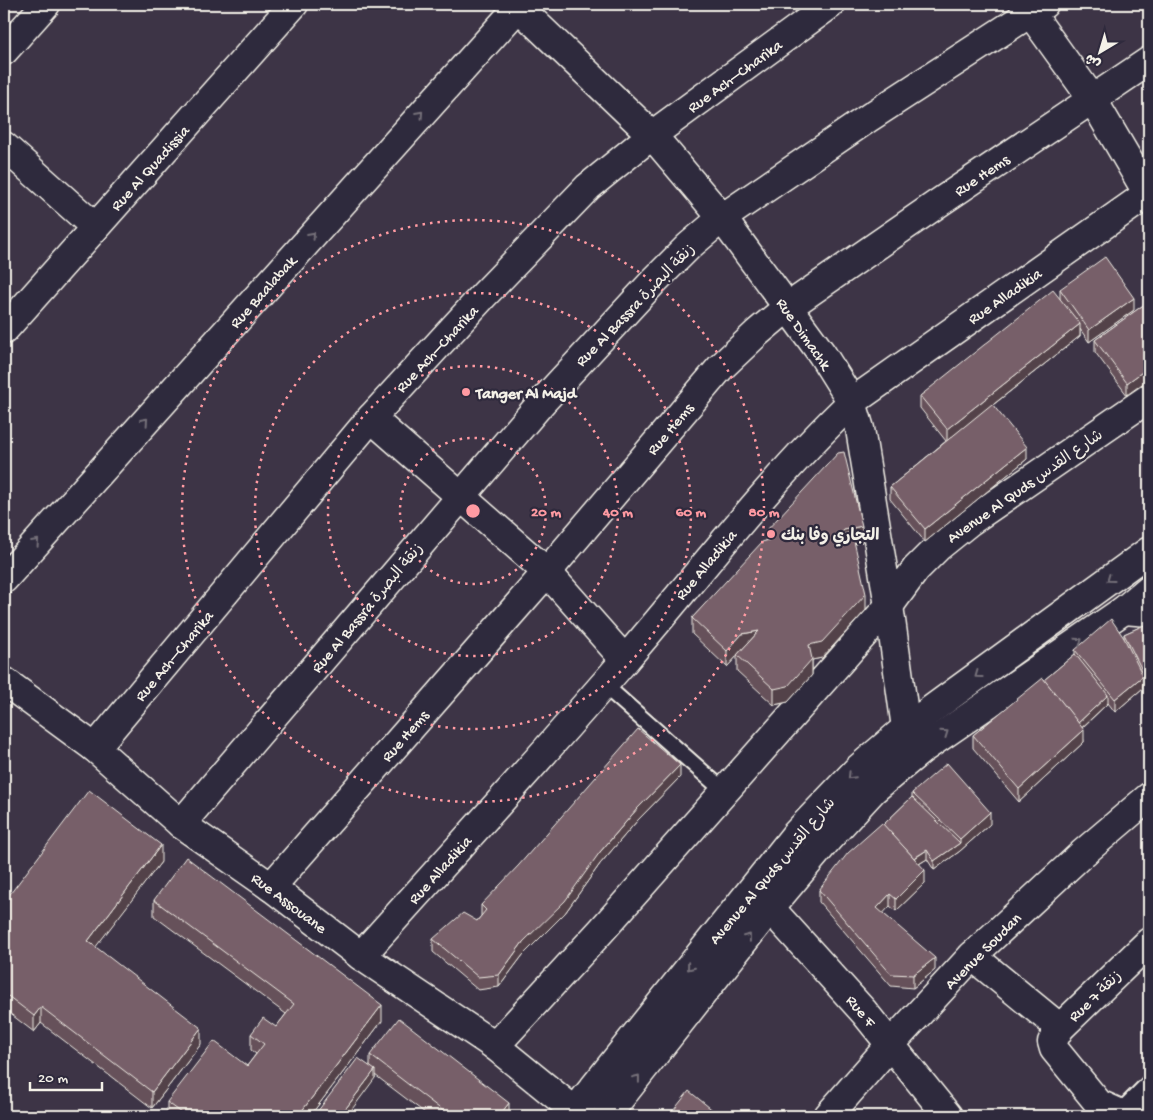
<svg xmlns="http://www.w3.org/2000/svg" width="1153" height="1120" font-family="'Gochi Hand','Playpen Sans Arabic',sans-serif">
  <rect width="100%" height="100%" fill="#3d3446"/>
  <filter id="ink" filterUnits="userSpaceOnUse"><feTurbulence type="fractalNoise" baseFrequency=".02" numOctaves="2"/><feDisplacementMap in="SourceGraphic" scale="10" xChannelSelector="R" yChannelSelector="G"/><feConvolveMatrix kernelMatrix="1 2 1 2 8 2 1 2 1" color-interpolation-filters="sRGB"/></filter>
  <g filter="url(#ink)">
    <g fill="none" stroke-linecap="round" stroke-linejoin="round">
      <defs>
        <g id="lane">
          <polyline points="603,684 724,791"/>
          <polyline points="1119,1113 1149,1083"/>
        </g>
        <g id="street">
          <polyline points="515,4 652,135 722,218 822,354 852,402 860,429 889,606 906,728 918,746"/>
          <polyline points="1024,4 1093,100 1148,194"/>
          <polyline points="4,51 46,4"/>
          <polyline points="4,146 95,227"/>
          <polyline points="4,330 294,4"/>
          <polyline points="371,418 547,572 625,660"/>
          <polyline points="4,579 521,4"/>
          <polyline points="1124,610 1149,612"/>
          <polyline points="4,681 95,748 181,824 271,887 361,956 495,1046 581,1116"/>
          <polyline points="95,748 371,418 483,296 588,187 652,135 831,4"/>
          <polyline points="181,824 542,402 654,281 689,246 722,218 870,117 1044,4"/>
          <polyline points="271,887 547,572 720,368 757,333 788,307 937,204 1149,61"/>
          <polyline points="770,908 864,1012 948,1116"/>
          <polyline points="1149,942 1060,1028 1052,1042 1054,1049 1099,1104 1119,1113 1149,1114"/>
          <path d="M361 956C449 858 539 760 625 660 700 573 769 481 852 402L1149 193"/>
          <polyline points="972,956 1060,1028"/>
          <polyline points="495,1046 601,931 889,606 916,569 938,547 969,522 1149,398"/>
          <polyline points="828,1116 890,1045 972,956 1082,854 1149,797"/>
        </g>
        <g id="secondary">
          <polyline points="571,1116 796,834 858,769 906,728 1149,551"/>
          <polyline points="606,1116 770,908 828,839 873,790 921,750 1124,610 1149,589"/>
        </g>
      </defs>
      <use href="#lane" stroke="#f4f1e8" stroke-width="19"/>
      <use href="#street" stroke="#f4f1e8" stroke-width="31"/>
      <use href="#secondary" stroke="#f4f1e8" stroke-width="31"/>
      <use href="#lane" stroke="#2f2a3d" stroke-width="15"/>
      <use href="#street" stroke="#2f2a3d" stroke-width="28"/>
      <use href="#secondary" stroke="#2f2a3d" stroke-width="28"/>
    </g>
    <g fill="#66515a" stroke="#f4f1e8">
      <polygon points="1060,289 1134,310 1089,342 1080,329 1080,336 993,405 1027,459 925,542 890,499 890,487 946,441 920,408 920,396 1060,299"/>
      <polygon points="1149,301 1149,379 1127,395 1095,352 1095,340"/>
      <polygon points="766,531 862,542 854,544 866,610 822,658 812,660 812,675 788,702 774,705 737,671 737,656 727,667 692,634 692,618 766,541"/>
      <polygon points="1149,623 1149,700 1143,688 1115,712 1108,703 1082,728 1084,742 1019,802 973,748 973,735 1044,680 1075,654 1075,650 1124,638 1124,634"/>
      <polygon points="680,777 637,821 600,864 565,913 523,955 499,987 478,990 433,952 433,939 477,921 481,916 481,905"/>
      <polygon points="912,793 990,824 960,851 934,870 927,859 919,864 925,883 896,911 890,906 883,913 935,970 913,988 891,986 819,902 819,890 883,825 912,797"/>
      <polygon points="161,862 95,947 201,1044 152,1108 41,1023 34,1032 4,1009 4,902"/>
      <polygon points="154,900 382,1021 310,1116 167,1116 167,1102 247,1066 256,1054 251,1050 251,1034 276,1027 286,1014 154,916"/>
      <polygon points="370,1055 509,1116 429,1116 375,1075 375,1078 370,1067"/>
    </g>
    <g fill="#53424a" stroke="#f4f1e8">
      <polygon points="1134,298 1134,310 1089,342 1089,330"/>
      <polygon points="1080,324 1080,336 947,441 947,429"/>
      <polygon points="1149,367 1149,379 1127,395 1127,383"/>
      <polygon points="1027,447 1027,459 925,542 925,529"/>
      <polygon points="862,526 862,542 844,546 839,535 844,530"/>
      <polygon points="866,594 866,610 822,658 812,660 812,675 788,702 774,705 774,689 809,645"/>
      <polygon points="759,631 737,655 737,656 727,667 727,651 742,634"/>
      <polygon points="1143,676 1143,688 1115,712 1115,699"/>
      <polygon points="1108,695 1108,703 1076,733 1076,725"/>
      <polygon points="1084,730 1084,742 1019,802 1019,789"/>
      <polygon points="680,765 680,777 637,821 600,864 565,913 523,955 499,987 499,975 523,942 637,809"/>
      <polygon points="990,812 990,824 960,851 934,870 934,861 960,843 960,839"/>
      <polygon points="161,845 161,862 88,957 88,941"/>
      <polygon points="927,850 927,859 912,868 912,860"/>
      <polygon points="925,870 925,883 896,911 896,899"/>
      <polygon points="890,894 890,906 877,920 877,908"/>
      <polygon points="935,958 935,970 913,988 913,975"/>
      <polygon points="382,1005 382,1021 310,1116 298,1116"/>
      <polygon points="41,1007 41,1023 34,1032 34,1016"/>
      <polygon points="201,1028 201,1044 152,1108 152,1092"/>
      <polygon points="375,1070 375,1078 347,1116 340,1116"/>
      <polygon points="509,1103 509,1116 499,1116"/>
    </g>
    <g fill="#775e69" stroke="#f4f1e8">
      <polygon points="1105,257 1134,298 1089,330 1060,289"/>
      <polygon points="1053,290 1080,324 947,429 920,396"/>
      <polygon points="1149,301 1149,367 1127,383 1095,340"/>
      <polygon points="992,404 1027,447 925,529 890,487"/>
      <polygon points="844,452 862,526 844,530 839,535 852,532 866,594 822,642 809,645 812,659 788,686 774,689 737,655 759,631 742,634 727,651 692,618 762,542 769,540 766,531 838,453"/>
      <polygon points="1111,619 1124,638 1143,676 1115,699 1075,650"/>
      <polygon points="1149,623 1149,684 1124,634"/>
      <polygon points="1075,654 1108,695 1078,723 1044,680"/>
      <polygon points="1043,678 1084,730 1019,789 973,735"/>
      <polygon points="638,729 680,765 637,809 600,852 565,901 523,942 499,975 478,977 433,939 463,913 477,921 486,910 481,905 519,865"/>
      <polygon points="947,763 990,812 960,839 912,793"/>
      <polygon points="89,790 161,845 88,941 201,1028 152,1092 41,1007 34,1016 4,993 4,902"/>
      <polygon points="912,797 960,843 934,861 927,850 914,858 883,825"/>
      <polygon points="882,823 925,870 896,899 890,894 877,908 935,958 913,975 891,974 819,890 848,853"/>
      <polygon points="186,857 382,1005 298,1116 186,1116 167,1102 214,1041 247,1066 264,1044 251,1034 263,1018 276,1027 294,1004 154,900"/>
      <polygon points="399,1018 509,1103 499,1116 439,1116 443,1111 370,1055"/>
      <polygon points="358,1058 375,1070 340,1116 314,1116"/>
      <polygon points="689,1091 720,1116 669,1116"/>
    </g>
    <defs><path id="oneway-chevron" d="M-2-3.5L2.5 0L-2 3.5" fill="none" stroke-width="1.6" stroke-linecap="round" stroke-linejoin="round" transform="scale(1.25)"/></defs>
    <g stroke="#747079">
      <use href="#oneway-chevron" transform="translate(420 114) rotate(-48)"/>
      <use href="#oneway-chevron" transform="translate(312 235) rotate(-48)"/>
      <use href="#oneway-chevron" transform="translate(145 421) rotate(-48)"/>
      <use href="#oneway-chevron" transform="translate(36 542) rotate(-48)"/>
      <use href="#oneway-chevron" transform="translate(1110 579) rotate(144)"/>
      <use href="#oneway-chevron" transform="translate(1079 641) rotate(-35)"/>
      <use href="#oneway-chevron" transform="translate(978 675) rotate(144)"/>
      <use href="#oneway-chevron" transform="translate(945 733) rotate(-35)"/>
      <use href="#oneway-chevron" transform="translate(851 776) rotate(134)"/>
      <use href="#oneway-chevron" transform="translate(748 937) rotate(-52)"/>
      <use href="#oneway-chevron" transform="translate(690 967) rotate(129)"/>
      <use href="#oneway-chevron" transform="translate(637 1078) rotate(-52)"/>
    </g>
  </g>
  <g fill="none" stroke="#ff9aa2" stroke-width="2.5" stroke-dasharray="2.5 5">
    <circle cx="473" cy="511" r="73"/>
    <circle cx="473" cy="511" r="145"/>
    <circle cx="473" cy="511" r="218"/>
    <circle cx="473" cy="511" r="291"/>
  </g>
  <g fill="#ff9aa2" stroke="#2f2a3d" stroke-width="2">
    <circle cx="466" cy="392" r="5"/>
    <circle cx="771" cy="534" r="5"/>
  </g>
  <g text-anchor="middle" stroke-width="4.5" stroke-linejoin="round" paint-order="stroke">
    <g font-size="16" fill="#f4f1e8" stroke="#2f2a3d">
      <text transform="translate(734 75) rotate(-36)" y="6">Rue Ach–Charika</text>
      <text transform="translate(149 167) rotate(-48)" y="6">Rue Al Quadissia</text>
      <text transform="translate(981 174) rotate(-34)" y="6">Rue Hems</text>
      <text transform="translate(262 291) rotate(-48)" y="6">Rue Baalabak</text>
      <text transform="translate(1004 295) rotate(-35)" y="6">Rue Alladikia</text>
      <text transform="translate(634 304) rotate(-46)" y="6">Rue Al Bassra زنقة البصرة</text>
      <text transform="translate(805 333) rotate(55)" y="6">Rue Dimachk</text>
      <text transform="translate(436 348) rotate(-47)" y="6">Rue Ach–Charika</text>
      <text transform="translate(669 428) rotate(-50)" y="6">Rue Hems</text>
      <text transform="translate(1024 485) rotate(-35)" y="6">Avenue Al Quds شارع القدس</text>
      <text transform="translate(705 564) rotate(-50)" y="6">Rue Alladikia</text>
      <text transform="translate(366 607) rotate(-50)" y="6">Rue Al Bassra زنقة البصرة</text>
      <text transform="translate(173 655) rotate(-50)" y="6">Rue Ach–Charika</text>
      <text transform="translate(404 735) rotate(-49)" y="6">Rue Hems</text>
      <text transform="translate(439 869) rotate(-48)" y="6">Rue Alladikia</text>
      <text transform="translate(771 870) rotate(-50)" y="6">Avenue Al Quds شارع القدس</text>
      <text transform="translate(290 902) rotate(37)" y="6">Rue Assouane</text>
      <text transform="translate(982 950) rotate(-45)" y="6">Avenue Soudan</text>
      <text transform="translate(1094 995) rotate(-44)" y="6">Rue 7 زنقة</text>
      <text transform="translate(862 1010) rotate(50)" y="6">Rue F</text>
    </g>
    <g font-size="16" font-weight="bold" fill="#f4f1e8" stroke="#2f2a3d" text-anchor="start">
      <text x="476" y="398">Tanger Al Majd</text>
      <text x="781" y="540">التجاري وفا بنك</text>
    </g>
  </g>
  <circle cx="473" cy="511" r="8" fill="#ff9aa2" stroke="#2f2a3d" stroke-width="2.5"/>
  <g font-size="15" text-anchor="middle" font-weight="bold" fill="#ff9aa2" stroke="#2f2a3d" stroke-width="4.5" stroke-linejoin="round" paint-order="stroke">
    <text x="546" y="516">20 m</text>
    <text x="618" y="516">40 m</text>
    <text x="691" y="516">60 m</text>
    <text x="764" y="516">80 m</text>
  </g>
  <rect width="1153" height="1120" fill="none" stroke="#2f2a3d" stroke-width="20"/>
  <rect x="10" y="10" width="1133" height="1100" fill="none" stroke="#f4f1e8" stroke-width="2" filter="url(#ink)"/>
  <g transform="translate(1100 52) rotate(218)" stroke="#2f2a3d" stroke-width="4" paint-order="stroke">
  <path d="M0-4L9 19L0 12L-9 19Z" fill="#f4f1e8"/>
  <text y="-8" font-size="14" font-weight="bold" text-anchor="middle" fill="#f4f1e8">ش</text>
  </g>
  <path d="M30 1082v8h72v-8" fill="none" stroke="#f4f1e8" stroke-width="2.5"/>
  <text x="38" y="1082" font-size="15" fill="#f4f1e8" stroke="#2f2a3d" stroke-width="4" paint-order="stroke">20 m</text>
</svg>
